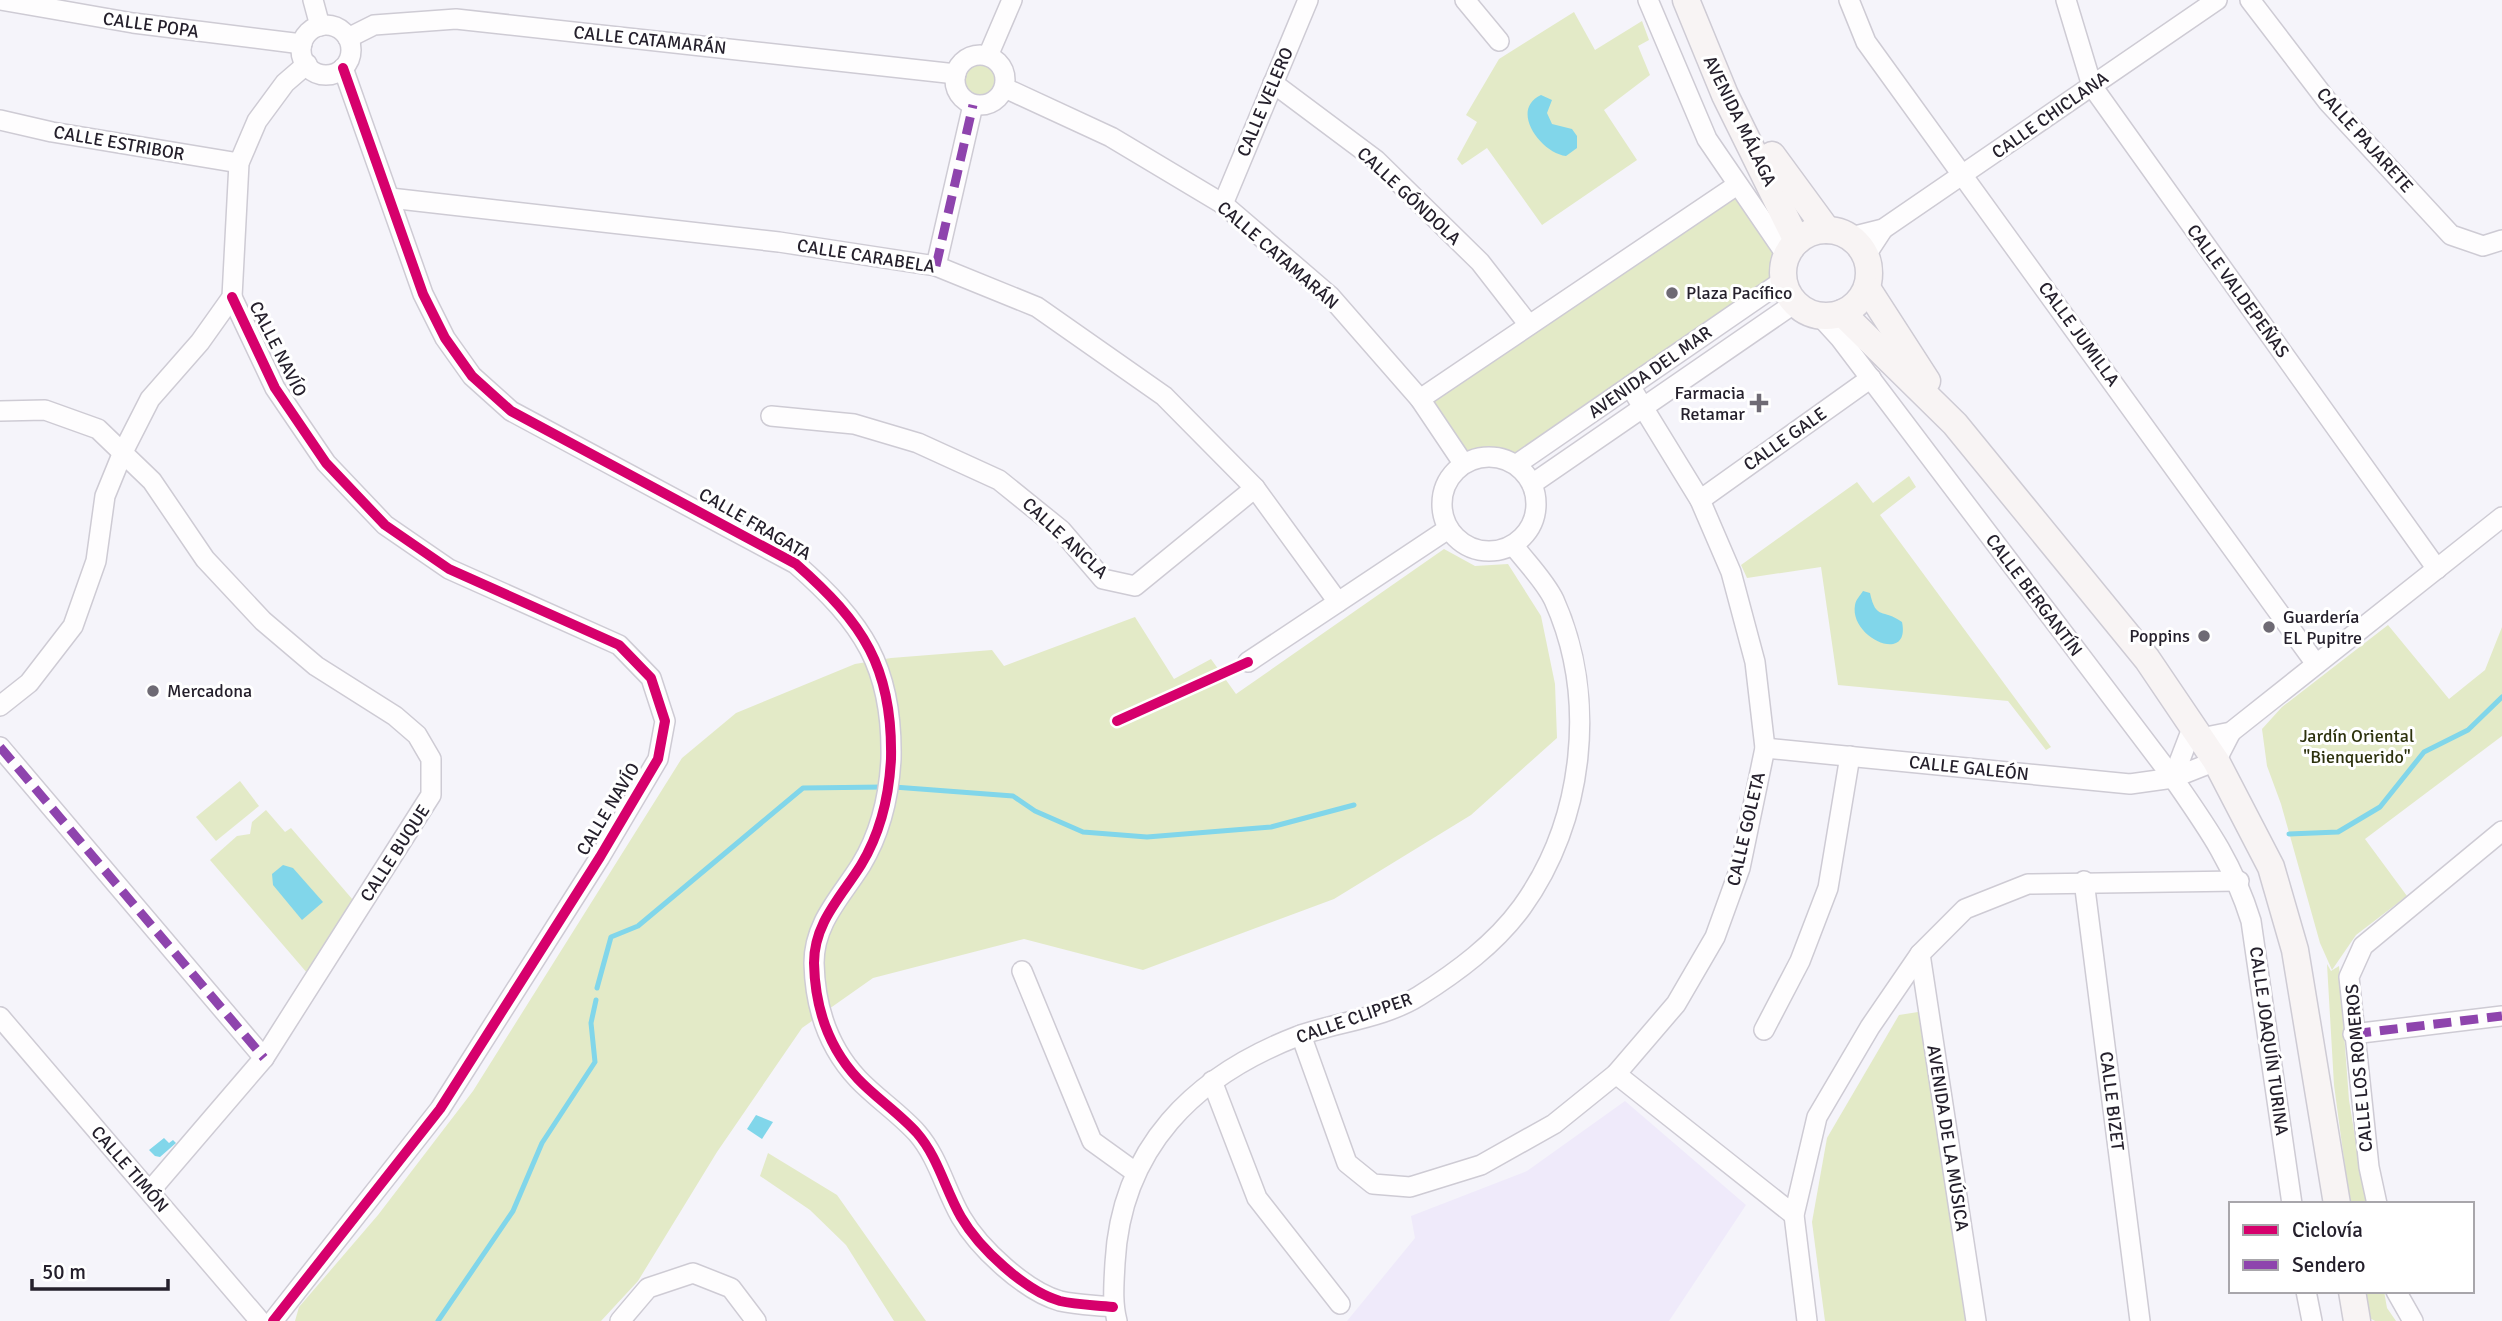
<svg xmlns="http://www.w3.org/2000/svg" width="2502" height="1321" font-family="Signika,sans-serif">
  <rect width="100%" height="100%" fill="#f5f4fa"/>
  <polygon fill="#efeafa" points="1625,1101 1746,1205 1669,1321 1347,1321 1415,1238 1411,1216 1527,1171"/>
  <g fill="#e3eac7">
    <polygon points="1574,12 1595,50 1642,21 1649,40 1638,46 1650,75 1604,110 1637,160 1542,225 1487,148 1462,165 1457,159 1477,122 1466,115 1499,59"/>
    <circle cx="981" cy="80" r="16"/>
    <polygon points="1736,191 1781,258 1779,278 1516,457 1491,451 1465,457 1429,401"/>
    <polygon points="1909,476 1916,487 1880,515 2051,747 2046,750 2008,701 1838,685 1821,567 1747,578 1741,565 1857,482 1873,503"/>
    <polygon points="1444,549 1475,566 1508,564 1541,616 1555,684 1557,738 1471,815 1334,899 1143,970 1024,939 873,978 802,1028 717,1152 638,1281 601,1321 295,1321 299,1307 378,1215 473,1091 682,758 736,713 855,664 891,658 992,650 1004,666 1135,617 1174,679 1211,659 1236,694"/>
    <polygon points="2388,625 2449,699 2485,670 2502,627 2502,736 2365,839 2407,896 2356,935 2332,970 2320,943 2281,804 2267,766 2262,729 2282,707"/>
    <polygon points="240,781 259,806 216,841 196,817"/>
    <polygon points="266,810 285,832 291,828 353,900 308,974 210,860 237,836 250,834 252,822"/>
    <polygon points="2327,964 2331,971 2339,966 2349,1100 2366,1204 2350,1204 2334,1085"/>
    <polygon points="1918,1012 1969,1321 1825,1321 1812,1222 1827,1138 1899,1015"/>
    <polygon points="768,1153 837,1195 926,1321 894,1321 846,1245 810,1210 760,1176"/>
    <polygon points="2364,1291 2384,1291 2387,1308 2396,1321 2375,1321 2368,1317"/>
  </g>
  <g fill="#81d6ea">
    <path d="M1541 95 1552 100 1547 113 1552 124 1572 129 1577 136V148L1566 156C1541 153 1509 110 1541 95Z"/>
    <path d="M1863 591 1870 593C1876 621 1883 608 1902 622 1911 665 1849 638 1855 605 1856 599 1860 596 1863 591Z"/>
    <polygon points="283,865 293,868 323,902 302,920 273,885 272,874"/>
    <polygon points="756,1115 773,1122 762,1139 747,1129"/>
    <polygon points="164,1138 169,1143 173,1140 176,1143 160,1157 155,1156 149,1150"/>
  </g>
  <g fill="none" stroke-linecap="round" stroke-linejoin="round">
    <g stroke="#81d6ea" stroke-width="5">
      <polyline points="894,787 1013,796 1035,811 1083,832 1147,837 1271,827 1354,805"/>
      <polyline points="2289,834 2338,832 2380,807 2424,752 2468,730 2502,697"/>
      <polyline points="597,988 611,937 638,926 803,788 884,787"/>
      <polyline points="438,1321 513,1211 542,1143 595,1062 591,1023 596,1000"/>
    </g>
    <defs>
      <g id="street">
        <polyline points="1,0 133,23 302,44"/>
        <polyline points="313,0 320,26"/>
        <polyline points="1465,0 1499,41"/>
        <polyline points="1648,0 1707,139 1787,256"/>
        <polyline points="1849,0 1866,42 2316,664"/>
        <polyline points="2066,0 2092,86 2437,569"/>
        <polyline points="2250,0 2328,102 2451,235 2483,246 2502,240"/>
        <circle cx="326" cy="50" r="25"/>
        <polyline points="348,38 374,25 456,19 956,74"/>
        <circle cx="980" cy="80" r="25"/>
        <polyline points="988,56 1012,0"/>
        <path d="M343 68 423 294 445 338 472 376 511 411 796 564C863 623 893 667 891 759 889 797 881 832 861 865 841 897 814 923 814 963 815 1006 828 1047 858 1079 876 1098 899 1113 917 1133 938 1157 945 1189 961 1217 979 1248 1025 1291 1060 1301 1077 1305 1096 1305 1113 1307"/>
        <polyline points="1273,83 1376,160 1480,262 1529,325"/>
        <polyline points="1005,88 1111,137 1223,204 1330,296 1420,399 1463,463"/>
        <polyline points="0,120 52,132 239,163"/>
        <polyline points="390,198 779,242 936,266 1037,307 1164,396 1255,488 1338,602"/>
        <polyline points="1223,204 1308,0"/>
        <polyline points="1851,237 1883,229 2217,0"/>
        <polyline points="1866,255 1883,229"/>
        <polyline points="936,266 973,105"/>
        <polyline points="232,297 275,388 326,463 385,525 449,569 619,645 651,678 665,721 658,759 600,857 440,1109 273,1321"/>
        <path d="M1819 315 1840 338 2173 778C2207 827 2233 863 2251 921L2292 1204"/>
        <polyline points="1420,399 1737,185"/>
        <polyline points="0,411 45,410 98,429 152,481 205,559 263,621 316,666 395,716 417,735 431,759 431,795 264,1058 150,1191"/>
        <polyline points="771,416 854,424 918,443 999,480 1061,530 1103,579 1135,586 1255,488"/>
        <circle cx="1489" cy="504" r="47"/>
        <polyline points="1517,464 1784,280"/>
        <polyline points="1532,484 1795,303"/>
        <polyline points="1700,500 1871,378"/>
        <polyline points="1248,662 1448,529"/>
        <polyline points="0,706 29,683 73,626 96,561 105,496 123,452 150,399 200,342 232,297 239,163 257,121 285,83 307,64"/>
        <polyline points="2193,726 2173,778 2216,761 2231,732"/>
        <polyline points="2201,738 2231,732 2502,517"/>
        <polyline points="0,747 264,1058"/>
        <polyline points="1765,748 2130,784 2173,778"/>
        <polyline points="2084,881 2140,1321"/>
        <polyline points="1920,954 1976,1321"/>
        <polyline points="1022,971 1092,1141 1135,1172"/>
        <polyline points="0,1017 260,1321"/>
        <polyline points="1764,1030 1800,961 1828,888 1850,756"/>
        <polyline points="2353,1034 2502,1016"/>
        <polyline points="1301,1035 1347,1163 1373,1184 1410,1187 1481,1165 1554,1124 1616,1074 1676,1004 1715,937 1740,868 1765,748 1755,662 1731,572 1700,500 1630,386"/>
        <polyline points="1616,1074 1794,1215"/>
        <polyline points="1212,1081 1257,1198 1340,1304"/>
        <polyline points="2377,1204 2369,1167 2349,977 2363,946 2502,831"/>
        <polyline points="2306,1291 2312,1321"/>
        <polyline points="2396,1291 2413,1321"/>
        <polyline points="620,1321 648,1288 693,1273 731,1288 756,1321"/>
        <path d="M1117 1321C1112 1302 1114 1283 1115 1263 1121 1148 1194 1076 1298 1036 1337 1022 1384 1018 1419 996 1457 972 1495 944 1522 907 1584 821 1598 698 1554 600 1545 581 1526 562 1513 545"/>
        <polyline points="1807,1321 1794,1215 1817,1117 1870,1027 1920,954 1965,909 2028,884 2239,881"/>
      </g>
      <g id="secondary">
        <polyline points="1686,0 1725,95 1797,241"/>
        <polyline points="1772,155 1827,230"/>
        <circle cx="1826" cy="273" r="43"/>
        <polyline points="1867,288 1927,381"/>
        <polyline points="1842,313 1955,424 2147,659 2216,761 2271,867 2295,950 2337,1204"/>
        <polyline points="2352,1291 2357,1321"/>
      </g>
    </defs>
    <use href="#street" stroke="#cecbd4" stroke-width="22"/>
    <use href="#secondary" stroke="#cecbd4" stroke-width="29"/>
    <use href="#street" stroke="#fefdfe" stroke-width="19"/>
    <use href="#secondary" stroke="#f8f4f4" stroke-width="26"/>
    <g stroke="#8e44ad" stroke-width="9" stroke-dasharray="18 9" stroke-linecap="butt">
      <polyline points="936,266 973,105"/>
      <polyline points="0,747 264,1058"/>
      <polyline points="2353,1034 2502,1016"/>
    </g>
    <defs>
      <g id="cycleway">
        <path d="M343 68 423 294 445 338 472 376 511 411 796 564C863 623 893 667 891 759 889 797 881 832 861 865 841 897 814 923 814 963 815 1006 828 1047 858 1079 876 1098 899 1113 917 1133 938 1157 945 1189 961 1217 979 1248 1025 1291 1060 1301 1077 1305 1096 1305 1113 1307"/>
        <polyline points="232,297 275,388 326,463 385,525 449,569 619,645 651,678 665,721 658,759 600,857 440,1109 273,1321"/>
        <polyline points="1117,721 1248,662"/>
      </g>
    </defs>
    <use href="#cycleway" stroke="#fff" stroke-width="15"/>
    <use href="#cycleway" stroke="#d6006c" stroke-width="10"/>
  </g>
  <g fill="#6e6a74" stroke="#fff" stroke-width="2.5">
    <circle cx="1672" cy="293" r="7"/>
    <path d="M1755.5 392.5h7v7h7v7h-7v7h-7v-7h-7v-7h7z"/>
    <circle cx="2269" cy="627" r="7"/>
    <circle cx="2204" cy="636" r="7"/>
    <circle cx="153" cy="691" r="7"/>
  </g>
  <g text-anchor="middle" stroke-width="6" stroke-linejoin="round" paint-order="stroke">
    <g font-size="18" fill="#25202c" stroke="#fff">
      <text transform="translate(151 25) rotate(8)" y="6">CALLE POPA</text>
      <text transform="translate(650 40) rotate(6)" y="6">CALLE CATAMARÁN</text>
      <text transform="translate(1265 102) rotate(-67)" y="6">CALLE VELERO</text>
      <text transform="translate(2050 115) rotate(-35)" y="6">CALLE CHICLANA</text>
      <text transform="translate(1740 121) rotate(64)" y="6">AVENIDA MÁLAGA</text>
      <text transform="translate(2365 140) rotate(48)" y="6">CALLE PAJARETE</text>
      <text transform="translate(119 143) rotate(10)" y="6">CALLE ESTRIBOR</text>
      <text transform="translate(1409 196) rotate(43)" y="6">CALLE GÓNDOLA</text>
      <text transform="translate(1278 255) rotate(41)" y="6">CALLE CATAMARÁN</text>
      <text transform="translate(866 256) rotate(9)" y="6">CALLE CARABELA</text>
      <text transform="translate(2238 291) rotate(54)" y="6">CALLE VALDEPEÑAS</text>
      <text transform="translate(2079 334) rotate(54)" y="6">CALLE JUMILLA</text>
      <text transform="translate(278 349) rotate(63)" y="6">CALLE NAVÍO</text>
      <text transform="translate(1650 372) rotate(-35)" y="6">AVENIDA DEL MAR</text>
      <text transform="translate(1785 439) rotate(-35)" y="6">CALLE GALE</text>
      <text transform="translate(755 524) rotate(30)" y="6">CALLE FRAGATA</text>
      <text transform="translate(1065 538) rotate(43)" y="6">CALLE ANCLA</text>
      <text transform="translate(2034 595) rotate(53)" y="6">CALLE BERGANTÍN</text>
      <text transform="translate(1969 768) rotate(6)" y="6">CALLE GALEÓN</text>
      <text transform="translate(608 809) rotate(-59)" y="6">CALLE NAVÍO</text>
      <text transform="translate(1746 829) rotate(-77)" y="6">CALLE GOLETA</text>
      <text transform="translate(395 853) rotate(-57)" y="6">CALLE BUQUE</text>
      <text transform="translate(1354 1018) rotate(-19)" y="6">CALLE CLIPPER</text>
      <text transform="translate(2269 1041) rotate(82)" y="6">CALLE JOAQUÍN TURINA</text>
      <text transform="translate(2359 1068) rotate(-95)" y="6">CALLE LOS ROMEROS</text>
      <text transform="translate(2112 1101) rotate(83)" y="6">CALLE BIZET</text>
      <text transform="translate(1948 1138) rotate(81)" y="6">AVENIDA DE LA MÚSICA</text>
      <text transform="translate(130 1169) rotate(49)" y="6">CALLE TIMÓN</text>
    </g>
    <g font-size="18" fill="#25202c" stroke="#fff" text-anchor="start">
      <text x="1686" y="299">Plaza Pacífico</text>
      <text x="1745" y="399" text-anchor="end">Farmacia<tspan x="1745" dy="21">Retamar</tspan></text>
      <text x="2283" y="623">Guardería<tspan x="2283" dy="21">EL Pupitre</tspan></text>
      <text x="2190" y="642" text-anchor="end">Poppins</text>
      <text x="167" y="697">Mercadona</text>
    </g>
    <g font-size="18" fill="#2d320d" stroke="#fff">
      <text x="2357" y="742">Jardín Oriental<tspan x="2357" dy="21">"Bienquerido"</tspan></text>
    </g>
  </g>
  <rect x="2229" y="1202" width="245" height="91" fill="#ffffff" stroke="#a8a6ab" stroke-width="2"/>
  <rect x="2243" y="1225" width="35" height="10" fill="#d6006c" stroke="#a8a6ab" stroke-width="2"/>
  <text x="2292" y="1237" font-size="21" fill="#25202c">Ciclovía</text>
  <rect x="2243" y="1260" width="35" height="10" fill="#8e44ad" stroke="#a8a6ab" stroke-width="2"/>
  <text x="2292" y="1272" font-size="21" fill="#25202c">Sendero</text>
  <path d="M32 1279v10h136v-10" fill="none" stroke="#25202c" stroke-width="3.5"/>
  <text x="42" y="1279" font-size="21" fill="#25202c" stroke="#ffffff" stroke-width="5" paint-order="stroke">50 m</text>
</svg>
